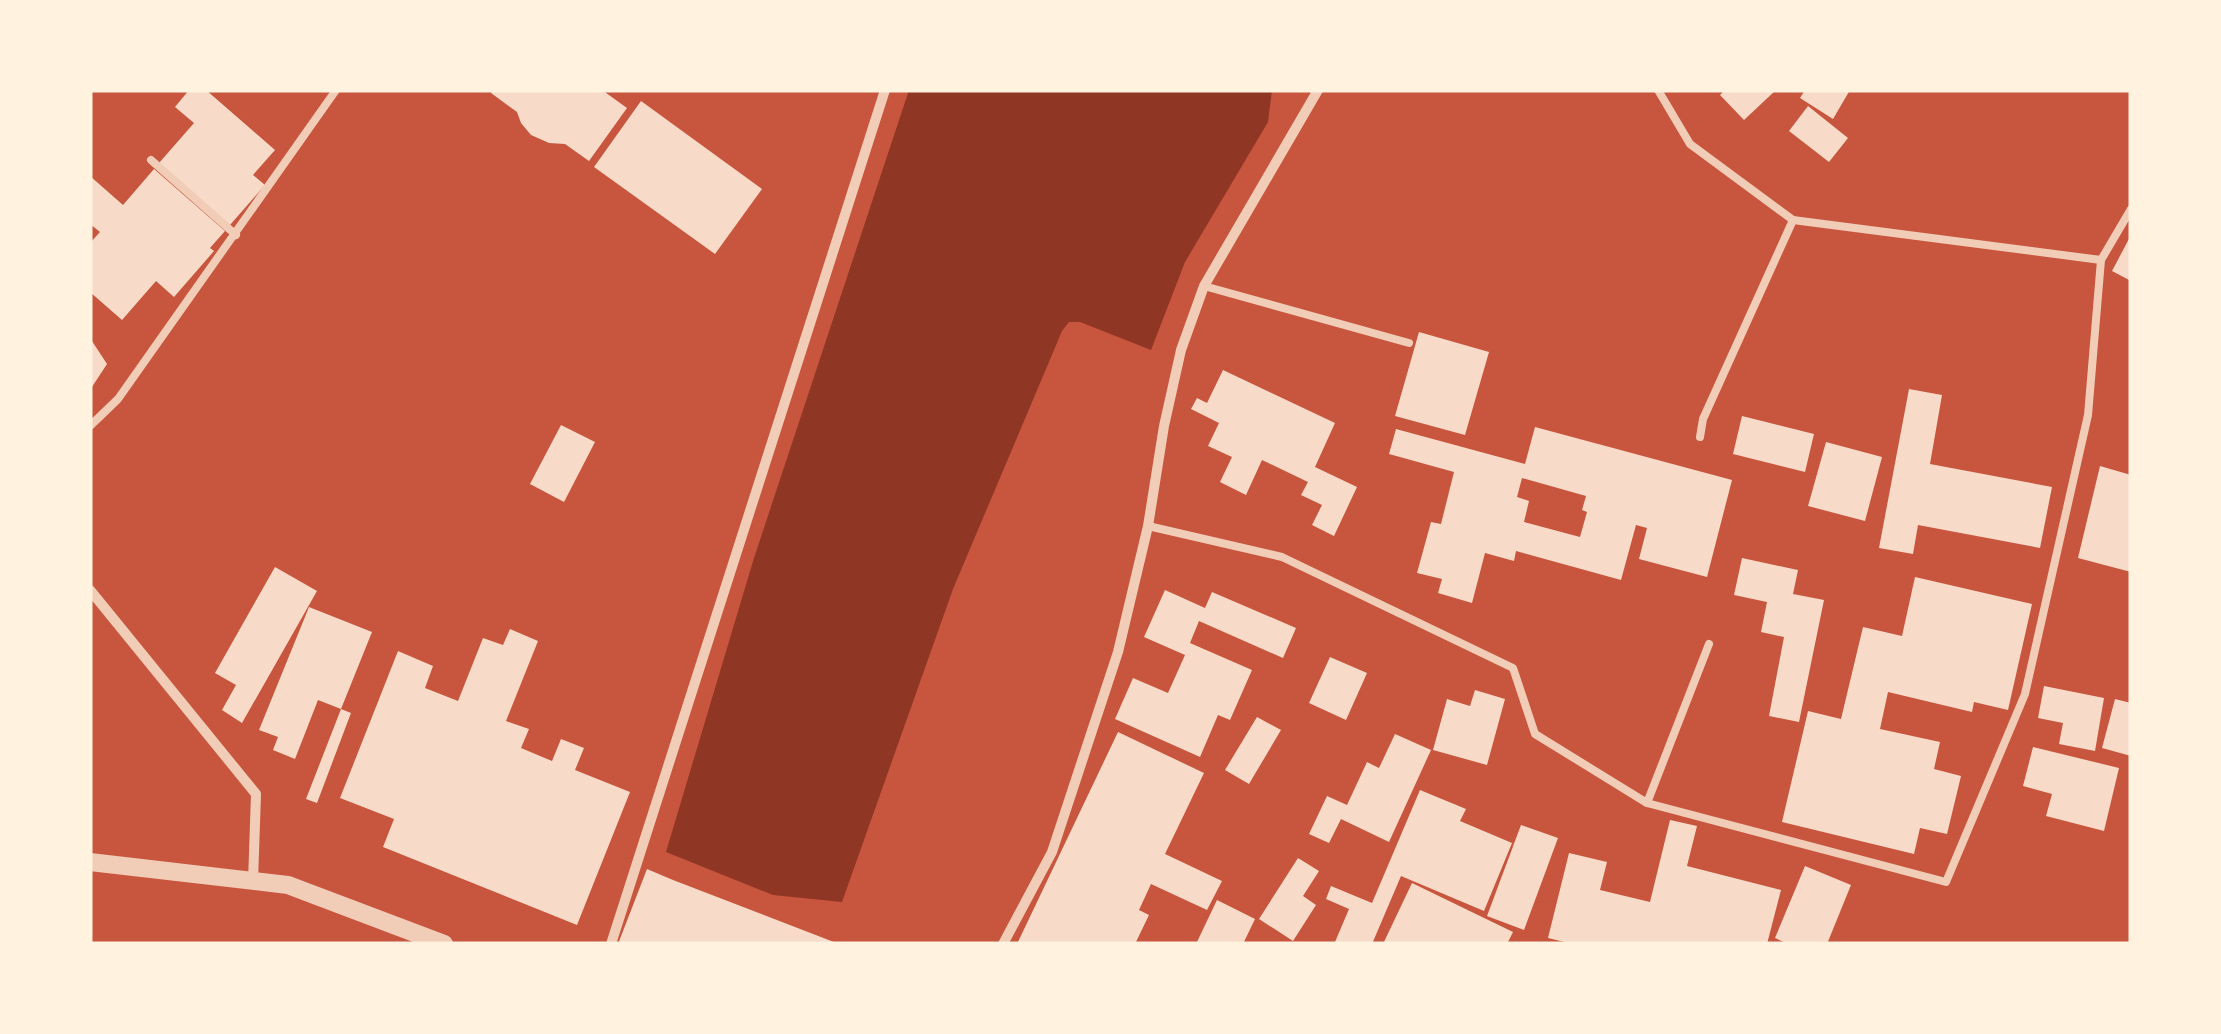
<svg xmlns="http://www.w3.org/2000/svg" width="2221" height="1034" font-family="'Source Sans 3',sans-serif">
  <rect width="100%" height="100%" fill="#c8553d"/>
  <polygon fill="#8f3625" points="909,90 1272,90 1268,122 1185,262 1151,350 1080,322 1069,322 1062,331 953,589 842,902 773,895 666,852 754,558"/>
  <g fill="#f7dbc8" fill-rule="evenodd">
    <polygon points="189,90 206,90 275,150 253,175 265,185 230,225 159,163 194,123 175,107"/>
    <polygon points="493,90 602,90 627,108 589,161 565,144 549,143 531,135 521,123 517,112 491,93"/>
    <polygon points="1725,90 1776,90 1744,120 1720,95"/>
    <polygon points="1805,90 1850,90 1833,119 1800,98"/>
    <polygon points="641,101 762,189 715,254 594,167"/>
    <polygon points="1808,106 1848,138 1829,162 1789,131"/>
    <polygon points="154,169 225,231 210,248 214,251 174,297 156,281 122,320 90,292 90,243 100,232 90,224 90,176 123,205"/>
    <polygon points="2131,235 2131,281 2112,271"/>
    <polygon points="1419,332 1489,352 1465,435 1395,416"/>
    <polygon points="90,338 107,364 90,390"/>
    <polygon points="1223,370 1335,423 1315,467 1357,487 1334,536 1312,525 1322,505 1301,495 1308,482 1262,460 1246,495 1220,482 1232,457 1208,446 1219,423 1191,409 1197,398 1207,403"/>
    <polygon points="1909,389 1942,395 1930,464 2052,487 2040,548 1918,525 1913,554 1879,548"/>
    <polygon points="1742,416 1814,434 1805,472 1733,454"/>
    <polygon points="561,425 595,442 564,502 530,484"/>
    <path d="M1535 427 1732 480 1707 577 1639 559 1647 528 1636 525 1621 580 1516 551 1514 561 1485 553 1472 603 1438 593 1442 579 1417 573 1431 522 1441 524 1454 472 1389 454 1396 429 1525 464ZM1522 478 1586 496 1582 510 1587 512 1580 537 1524 522 1529 501 1517 497Z"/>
    <polygon points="1826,442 1882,457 1865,521 1808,506"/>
    <polygon points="2100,466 2131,475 2131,572 2078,558"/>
    <polygon points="1742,558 1798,570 1793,594 1824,600 1799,722 1769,716 1784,637 1761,632 1767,602 1734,595"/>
    <polygon points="275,567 317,591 242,723 222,710 236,685 215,673"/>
    <polygon points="1915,577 2032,604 2008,710 1974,702 1972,712 1888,692 1880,729 1940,742 1934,769 1961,776 1947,834 1920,828 1914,854 1782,822 1808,711 1841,719 1863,627 1902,636"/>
    <polygon points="1165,590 1205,608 1212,592 1296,628 1283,658 1199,621 1190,643 1252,670 1230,720 1218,715 1200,757 1115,719 1133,678 1168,693 1185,655 1144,637"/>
    <polygon points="309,607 372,632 341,709 351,713 317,803 306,799 341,709 318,700 295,759 273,750 278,737 259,730"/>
    <polygon points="510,629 538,641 506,721 529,729 521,748 552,761 561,739 584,748 575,770 630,792 577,925 383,847 394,819 340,798 398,651 433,666 425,688 458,701 483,638 503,645"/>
    <polygon points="1330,657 1367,673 1346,720 1309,703"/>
    <polygon points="2044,686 2104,698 2095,751 2059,744 2063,723 2038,718"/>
    <polygon points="1475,690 1505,699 1487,765 1433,750 1447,699 1470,706"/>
    <polygon points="2115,699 2131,703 2131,756 2102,748"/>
    <polygon points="1257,717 1281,730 1249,784 1225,770"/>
    <polygon points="1118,732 1204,773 1165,854 1222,881 1207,910 1151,884 1139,910 1149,915 1135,944 1017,944"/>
    <polygon points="1395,734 1431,750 1389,842 1341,819 1329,843 1309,834 1327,796 1347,805 1367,762 1379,768"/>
    <polygon points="2033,747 2119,768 2104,831 2046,816 2052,794 2023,786"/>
    <polygon points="1420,790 1466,809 1460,821 1512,843 1484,911 1401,876 1372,944 1335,942 1349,909 1326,899 1331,886 1372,903"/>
    <polygon points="1670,820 1697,826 1687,866 1781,890 1767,944 1573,944 1548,938 1569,853 1607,862 1600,890 1650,902"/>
    <polygon points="1521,825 1558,838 1524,930 1487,916"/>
    <polygon points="1298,858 1319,871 1303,896 1316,905 1293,941 1259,919"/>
    <polygon points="1805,866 1851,885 1827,944 1788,944 1775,938"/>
    <polygon points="647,869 673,880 839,944 618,944"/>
    <polygon points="1412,883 1513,932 1507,944 1383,944"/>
    <polygon points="1217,900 1255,919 1243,944 1196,944"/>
  </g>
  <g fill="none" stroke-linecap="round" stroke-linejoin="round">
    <g stroke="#f1ccb7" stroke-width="8">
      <polyline points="1658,90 1690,144 1793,220 2101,260"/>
      <polyline points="151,160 236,235"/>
      <polyline points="1204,286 1409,343"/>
      <polyline points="90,426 118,399 336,90"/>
      <polyline points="1700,437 1703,419 1793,220"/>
      <polyline points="1148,526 1282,557 1513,668 1535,734 1647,803 1946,882 2025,694 2088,415 2101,260 2131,209"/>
      <polyline points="1647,803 1709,644"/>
    </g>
    <g stroke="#f1ccb7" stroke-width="10">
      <polyline points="90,590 256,794 253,882"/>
      <polyline points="611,944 885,90"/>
      <polyline points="1003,944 1052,852 1118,652 1148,526 1164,426 1181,350 1204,286 1318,90"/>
    </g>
    <polyline stroke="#f1ccb7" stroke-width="18" points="90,862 288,885 444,944"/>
  </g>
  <rect width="2221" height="1034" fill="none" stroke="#fff3e0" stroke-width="185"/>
</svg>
